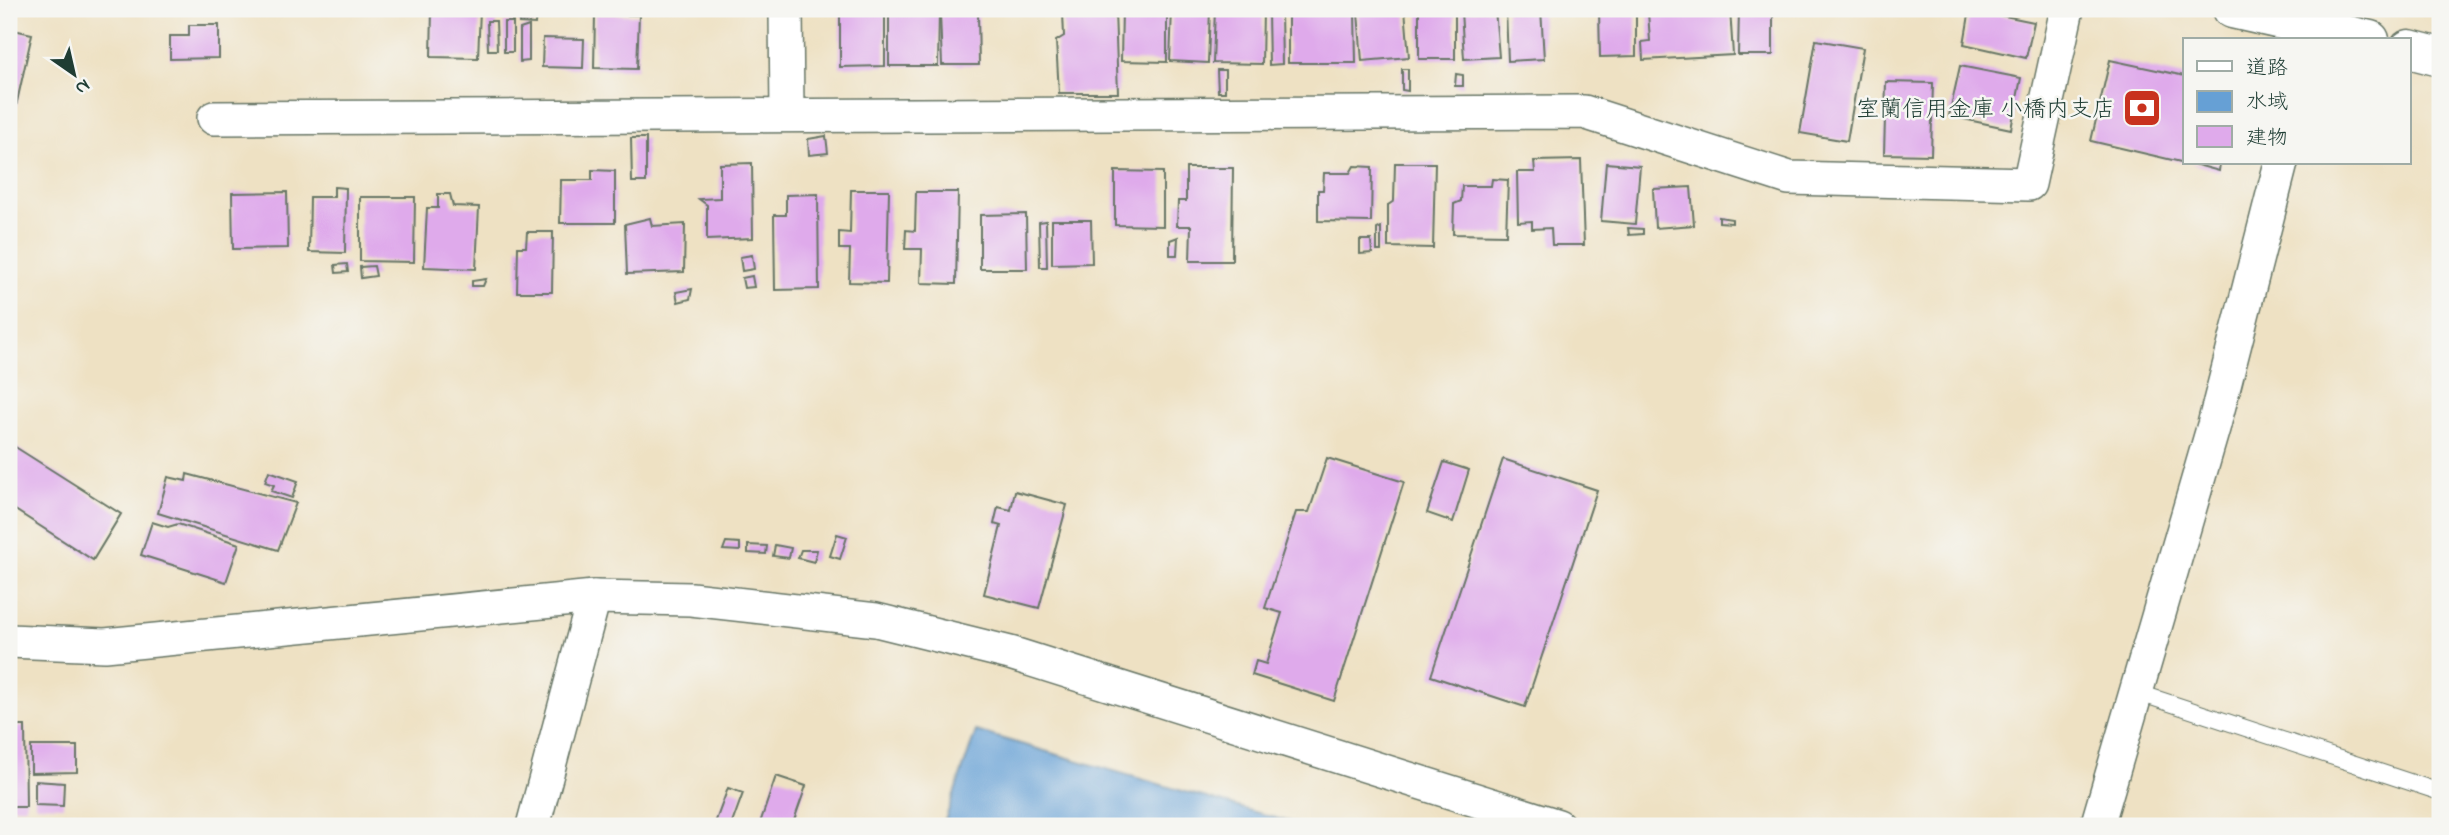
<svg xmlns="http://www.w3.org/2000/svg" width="2449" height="835" font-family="'Indie Flower','Klee One',sans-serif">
  <rect width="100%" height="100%" fill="#f6f6f2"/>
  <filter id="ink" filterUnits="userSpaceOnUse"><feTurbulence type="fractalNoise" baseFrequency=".0143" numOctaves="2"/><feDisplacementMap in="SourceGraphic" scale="14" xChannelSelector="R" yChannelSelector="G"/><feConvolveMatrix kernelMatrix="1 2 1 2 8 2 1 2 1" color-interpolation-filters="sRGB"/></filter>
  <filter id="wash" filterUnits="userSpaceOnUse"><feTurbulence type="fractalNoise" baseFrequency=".00686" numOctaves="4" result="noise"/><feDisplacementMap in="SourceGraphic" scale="28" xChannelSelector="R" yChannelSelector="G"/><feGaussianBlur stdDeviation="1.57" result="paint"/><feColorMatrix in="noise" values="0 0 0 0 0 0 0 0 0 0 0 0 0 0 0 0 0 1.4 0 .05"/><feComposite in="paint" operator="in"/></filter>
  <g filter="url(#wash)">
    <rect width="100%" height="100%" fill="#eee1c3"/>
    <polygon fill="#66a0d5" stroke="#426e84" stroke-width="2" points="976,731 1303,826 943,826"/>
    <g id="blocks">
      <g fill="#dfaaeb">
        <polygon points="432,9 480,10 478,58 431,57"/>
        <polygon points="520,9 536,9 535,24 519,23"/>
        <polygon points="1122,9 1167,9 1167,62 1121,61"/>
        <polygon points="1172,9 1210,9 1208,63 1170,61"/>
        <polygon points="1215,9 1263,10 1262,64 1213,63"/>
        <polygon points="1405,9 1409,57 1362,61 1358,13"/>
        <rect x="1419" y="9" width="36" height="50"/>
        <polygon points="1495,9 1499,57 1464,59 1461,11"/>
        <polygon points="1541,9 1544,59 1508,61 1506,10"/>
        <polygon points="1599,9 1636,9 1636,56 1600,57"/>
        <polygon points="1730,9 1733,55 1643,60 1642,42 1650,41 1648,12"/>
        <polygon points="1739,9 1773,9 1773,55 1738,55"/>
        <polygon points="1970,9 2034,22 2026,58 1964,44"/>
        <polygon points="1115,11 1118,93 1059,93 1056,41 1064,36 1063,13"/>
        <polygon points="840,12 885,12 885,66 840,67"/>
        <polygon points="889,12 939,12 938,66 889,66"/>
        <polygon points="978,12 979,65 942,65 940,13"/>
        <polygon points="1268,12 1281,12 1282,64 1269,65"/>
        <polygon points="1288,12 1355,12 1356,63 1288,63"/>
        <polygon points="595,14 639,15 637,69 594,68"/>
        <polygon points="487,21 496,21 497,50 488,50"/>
        <rect x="504" y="22" width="9" height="30"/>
        <polygon points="189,25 219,25 219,58 170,59 170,36 189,36"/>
        <polygon points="529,26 529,61 520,62 520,29"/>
        <polygon points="9,29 32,34 9,138"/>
        <polygon points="543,38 584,39 583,68 542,67"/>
        <polygon points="1816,40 1863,48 1847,141 1800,133"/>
        <polygon points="2110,60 2185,76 2185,163 2091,141"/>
        <polygon points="1960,66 2021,78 2011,129 1949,116"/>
        <polygon points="1402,69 1408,69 1408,91 1402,90"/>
        <polygon points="1217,70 1225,70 1225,92 1218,92"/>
        <polygon points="1456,74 1463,75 1463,86 1455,86"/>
        <polygon points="1886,82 1933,83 1931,155 1884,154"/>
        <polygon points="826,136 828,153 809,155 808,139"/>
        <polygon points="631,138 646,138 646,182 632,182"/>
        <polygon points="1581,160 1584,245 1552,245 1551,228 1532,229 1532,221 1518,222 1517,172 1535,172 1534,161"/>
        <polygon points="752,163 753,238 707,240 707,205 699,199 720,198 720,164"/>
        <polygon points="1395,163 1435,163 1433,248 1388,247 1388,205 1394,201"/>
        <polygon points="1606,163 1640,166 1635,224 1601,221"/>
        <polygon points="2190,163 2220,163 2219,171"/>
        <polygon points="1354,166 1372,167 1371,222 1318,221 1318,190 1323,190 1324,173 1350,173"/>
        <polygon points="1186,168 1233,168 1232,261 1190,261 1191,226 1177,226 1178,201 1186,201"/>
        <polygon points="592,170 615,171 615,223 560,223 561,180 592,180"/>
        <polygon points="1115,171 1163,172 1163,226 1115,225"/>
        <polygon points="1492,179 1508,180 1506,235 1453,234 1454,204 1461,201 1462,186 1491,186"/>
        <polygon points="334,187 346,188 345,253 309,252 310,197 334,197"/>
        <polygon points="1691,187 1694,225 1655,228 1653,189"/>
        <polygon points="851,190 889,190 887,283 849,282 850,249 839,249 839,232 850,233"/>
        <polygon points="287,192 288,248 233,249 232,193"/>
        <polygon points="916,192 958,192 956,284 921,283 922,249 905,249 906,230 915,231"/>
        <polygon points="438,194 450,194 453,206 479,207 476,269 424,267 427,208 438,208"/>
        <polygon points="818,194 819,289 775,290 774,215 786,215 786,195"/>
        <polygon points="360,197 415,197 414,262 360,261"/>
        <polygon points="1026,214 1027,269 980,269 980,215"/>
        <polygon points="1719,217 1732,219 1732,223 1719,222"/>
        <polygon points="650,218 652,226 685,224 684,272 627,274 625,224"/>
        <polygon points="1052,220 1091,220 1092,263 1052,264"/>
        <polygon points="1046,221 1047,267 1040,267 1039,222"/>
        <polygon points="1381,227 1381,251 1377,251 1377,229"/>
        <polygon points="1628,228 1643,229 1643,234 1629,235"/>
        <polygon points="527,232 553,232 552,292 517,292 518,247 526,247"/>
        <polygon points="1178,237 1177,255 1170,255 1170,240"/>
        <polygon points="1360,240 1371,240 1372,253 1360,254"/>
        <polygon points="752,255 754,269 742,271 740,257"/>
        <polygon points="347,264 348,272 336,273 335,265"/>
        <polygon points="374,266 376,276 361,278 360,267"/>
        <polygon points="752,276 754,287 744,288 742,278"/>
        <polygon points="486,279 483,286 472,286 472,281"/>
        <polygon points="692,289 690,299 678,302 676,292"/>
        <polygon points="9,443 121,514 93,560 9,506"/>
        <polygon points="1327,458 1404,482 1334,701 1252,675 1256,661 1266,664 1282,613 1265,608 1296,512 1309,512"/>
        <polygon points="1503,459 1597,490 1525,707 1431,676"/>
        <polygon points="1444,462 1469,470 1453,522 1427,513"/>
        <polygon points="269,471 298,481 292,498 271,491 274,485 265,482"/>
        <polygon points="187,474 296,503 278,550 158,513 168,477 186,481"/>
        <polygon points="1015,491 1067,505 1039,608 984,594 1001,526 994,524 998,507 1011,510"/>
        <polygon points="152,522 168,527 178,524 239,544 226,582 141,555"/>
        <polygon points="837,534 847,537 840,559 830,556"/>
        <polygon points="726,542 740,543 740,551 723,550"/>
        <polygon points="748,545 767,546 766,554 748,553"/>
        <polygon points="775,545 791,548 789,558 773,556"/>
        <polygon points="801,550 817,550 814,562 798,558"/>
        <polygon points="9,726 25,726 26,807 9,807"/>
        <polygon points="31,746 77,746 77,772 31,773"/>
        <polygon points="776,776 806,786 792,826 759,826"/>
        <polygon points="35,781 64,783 63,806 35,805"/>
        <polygon points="728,788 743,793 731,826 714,826"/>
      </g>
    </g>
  </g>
  <g filter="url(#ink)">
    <use href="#blocks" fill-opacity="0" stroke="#677666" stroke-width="2"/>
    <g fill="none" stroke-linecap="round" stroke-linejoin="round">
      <defs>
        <polyline id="lane" points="2136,692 2440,792"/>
        <g id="street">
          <polyline points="786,9 787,115"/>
          <polyline points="214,118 1584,112 1789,178 2029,184 2067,9"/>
          <polyline points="9,641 105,645 594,597 691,599 876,620 1010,653 1558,826"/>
          <polyline points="533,826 594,597"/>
          <polyline points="2097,826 2214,425 2281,163"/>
        </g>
        <g id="secondary">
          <polyline points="2232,9 2370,40"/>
          <polyline points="2409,49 2440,57"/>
        </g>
      </defs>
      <use href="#lane" stroke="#677666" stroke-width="18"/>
      <use href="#street" stroke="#677666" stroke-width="36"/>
      <use href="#secondary" stroke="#677666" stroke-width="41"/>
      <use href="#lane" stroke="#fff" stroke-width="16"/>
      <use href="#street" stroke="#fff" stroke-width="33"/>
      <use href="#secondary" stroke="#fff" stroke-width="38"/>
    </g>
  </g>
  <defs>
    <symbol id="bank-square" viewBox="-11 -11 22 22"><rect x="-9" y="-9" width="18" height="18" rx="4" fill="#c8321e" stroke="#f6f6f2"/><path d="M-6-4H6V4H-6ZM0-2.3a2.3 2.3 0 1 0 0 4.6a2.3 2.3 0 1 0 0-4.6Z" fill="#fff"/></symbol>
  </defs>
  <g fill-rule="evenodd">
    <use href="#bank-square" x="2120" y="86" width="44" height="44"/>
  </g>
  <g text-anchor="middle" stroke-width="5" stroke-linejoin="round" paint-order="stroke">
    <g font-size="23" fill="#1f3d34" stroke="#f6f6f2" text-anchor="end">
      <text x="2115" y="116">室蘭信用金庫 小橋内支店</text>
    </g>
  </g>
  <rect width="2449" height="835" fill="none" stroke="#f6f6f2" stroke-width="35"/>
  <rect x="2183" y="38" width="228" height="126" fill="#f6f6f2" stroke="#a0aca6" stroke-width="2"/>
  <rect x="2197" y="61" width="35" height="10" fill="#ffffff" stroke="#a0aca6" stroke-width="2"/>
  <text x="2246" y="74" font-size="21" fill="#1f3d34">道路</text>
  <rect x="2197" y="91" width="35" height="21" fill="#66a0d5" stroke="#a0aca6" stroke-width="2"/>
  <text x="2246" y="108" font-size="21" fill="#1f3d34">水域</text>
  <rect x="2197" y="126" width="35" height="21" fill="#dfaaeb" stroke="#a0aca6" stroke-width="2"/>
  <text x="2246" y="144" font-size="21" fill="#1f3d34">建物</text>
  <g transform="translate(74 74) rotate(146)" stroke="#f6f6f2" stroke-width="5" paint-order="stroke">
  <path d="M0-5L12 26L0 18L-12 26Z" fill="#1f3d34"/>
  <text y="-10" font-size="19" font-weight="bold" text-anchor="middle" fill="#1f3d34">N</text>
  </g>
</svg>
